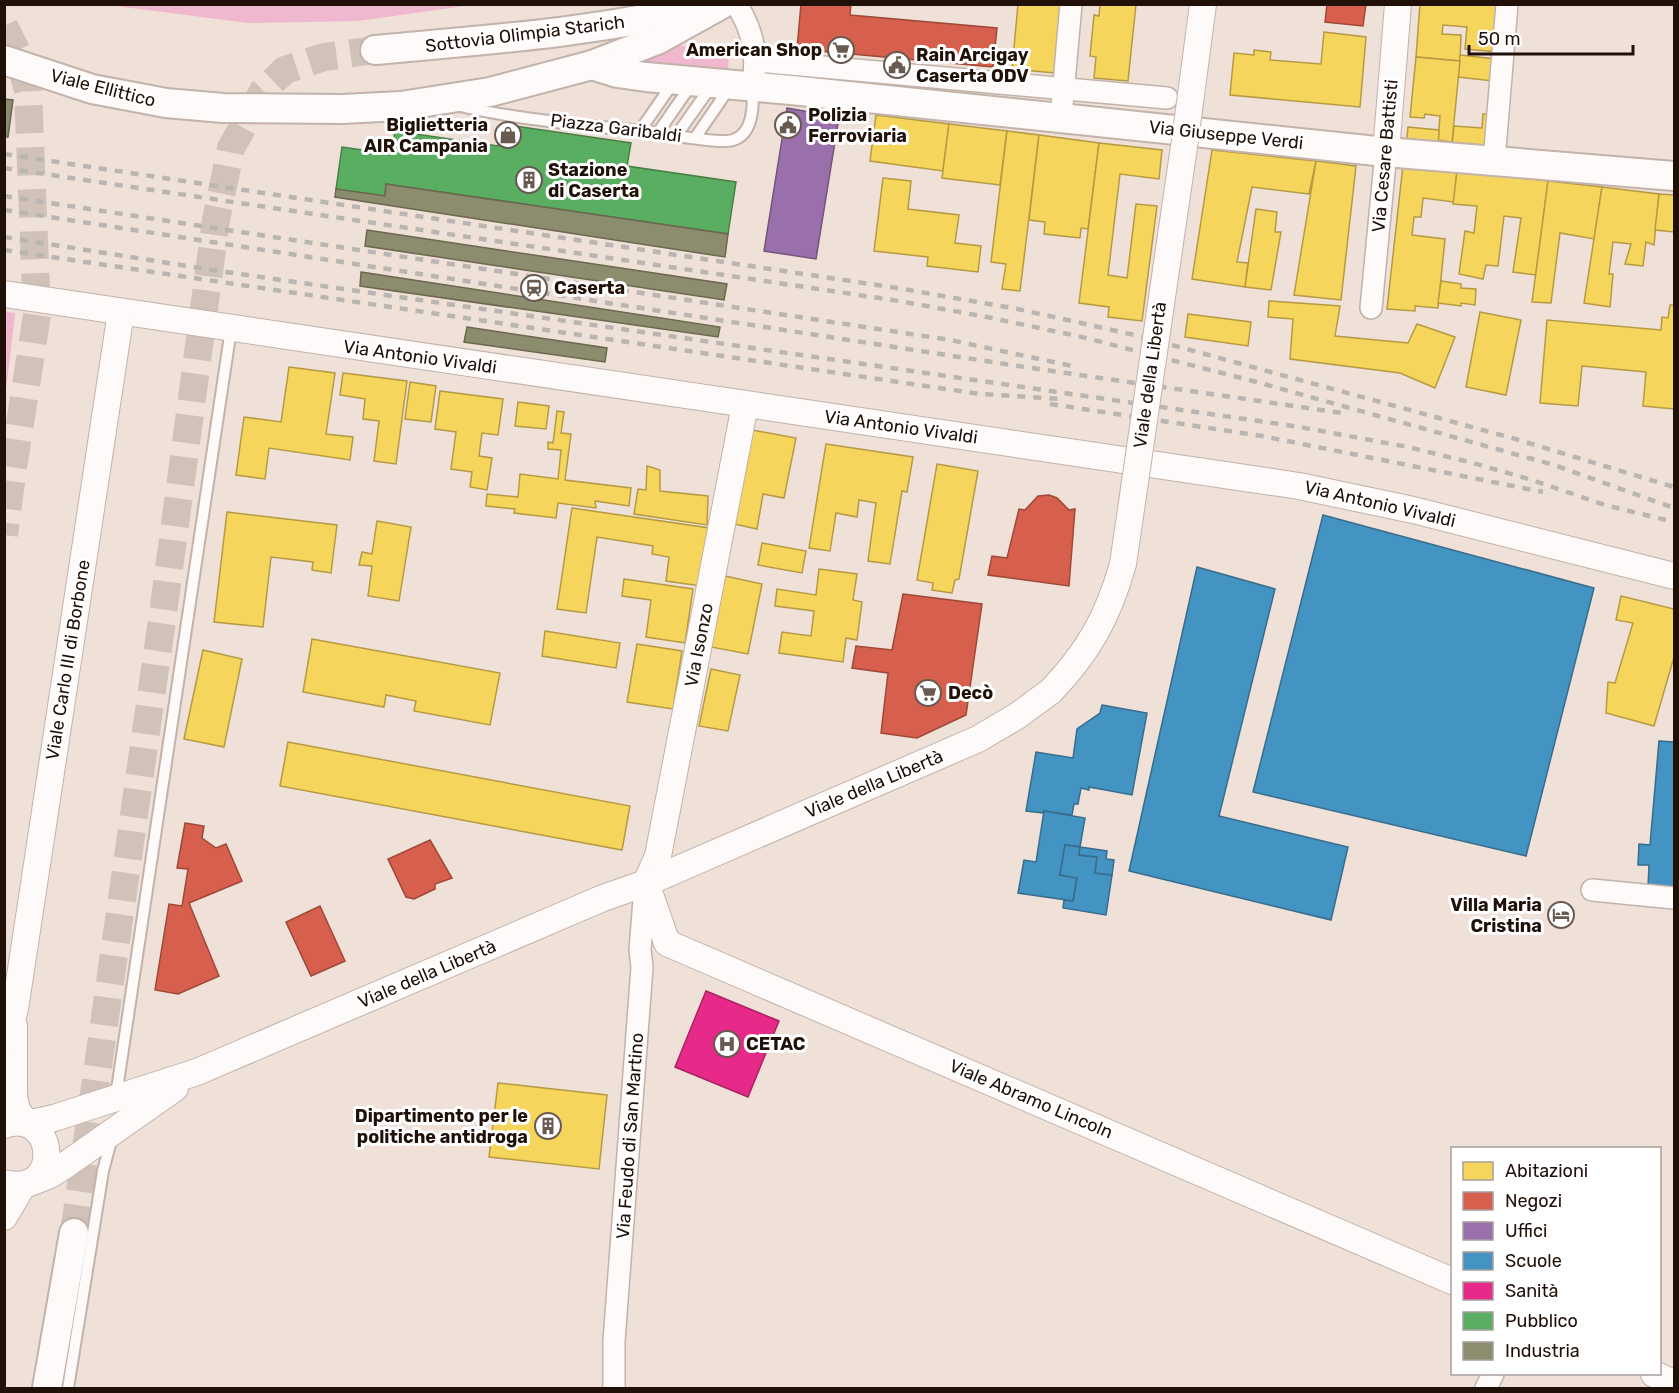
<svg xmlns="http://www.w3.org/2000/svg" width="1679" height="1393" font-family="Rubik,sans-serif">
  <rect width="100%" height="100%" fill="#efe0d8"/>
  <g fill="#efb8ce">
    <polygon points="108,5 472,5 358,21 248,23"/>
    <polygon points="661,42 729,54 728,76 651,65 648,61 648,57"/>
    <polygon points="5,312 15,313 5,399 4,312"/>
  </g>
  <g fill="#f6d55c" stroke="#b69a43" stroke-width="1.5">
    <polygon points="1018,4 1061,4 1055,73 1012,69"/>
    <polygon points="1100,4 1136,4 1128,81 1094,78 1096,57 1090,56 1094,15 1099,16"/>
    <polygon points="1420,4 1503,4 1499,52 1465,49 1467,27 1443,25 1442,34 1461,35 1460,61 1416,57"/>
    <polygon points="1324,32 1366,37 1360,107 1230,95 1234,53 1254,55 1254,50 1271,52 1270,60 1321,64"/>
    <polygon points="1460,55 1495,59 1493,81 1458,77"/>
    <polygon points="1416,57 1460,61 1452,142 1438,140 1440,116 1425,114 1424,118 1410,117"/>
    <polygon points="1483,114 1495,114 1492,150 1452,146 1454,126 1482,128"/>
    <polygon points="876,115 949,124 943,171 870,161"/>
    <polygon points="949,124 1007,131 1000,185 942,178"/>
    <polygon points="1408,127 1439,130 1438,148 1406,145"/>
    <polygon points="1007,131 1039,135 1020,291 1002,289 1006,264 991,262"/>
    <polygon points="1039,135 1099,143 1088,229 1081,228 1080,238 1044,234 1045,222 1029,220"/>
    <polygon points="1099,143 1162,150 1159,179 1120,174 1108,275 1127,278 1136,204 1157,206 1142,321 1108,317 1109,307 1079,303"/>
    <polygon points="1212,150 1316,161 1309,194 1252,187 1237,262 1248,263 1245,287 1192,279"/>
    <polygon points="1316,161 1356,166 1341,300 1294,295"/>
    <polygon points="1403,165 1457,171 1454,202 1423,198 1421,217 1414,217 1412,235 1445,239 1438,308 1415,306 1415,311 1387,309"/>
    <polygon points="1457,171 1548,181 1536,275 1513,272 1521,218 1504,216 1498,266 1486,265 1483,279 1459,274 1465,231 1474,233 1477,206 1453,204"/>
    <polygon points="883,178 911,181 908,209 959,215 955,243 981,246 978,272 927,266 928,257 874,251"/>
    <polygon points="1548,181 1602,187 1594,239 1560,233 1551,303 1532,302"/>
    <polygon points="1602,187 1659,194 1654,245 1646,242 1643,266 1625,264 1631,244 1613,242 1609,274 1613,274 1610,307 1584,303"/>
    <polygon points="1659,194 1674,195 1674,232 1655,230"/>
    <polygon points="1256,209 1277,212 1275,232 1281,232 1271,290 1245,287"/>
    <polygon points="1441,281 1461,284 1461,288 1476,289 1475,305 1461,303 1461,306 1438,303"/>
    <polygon points="1269,301 1340,306 1335,336 1408,343 1417,324 1455,337 1435,388 1400,373 1290,359 1293,319 1268,317"/>
    <polygon points="1670,305 1674,305 1674,409 1643,406 1646,372 1582,366 1578,406 1540,403 1547,320 1661,330 1662,317 1668,318"/>
    <polygon points="1480,312 1521,320 1506,395 1466,387"/>
    <polygon points="1188,314 1251,322 1248,346 1185,337"/>
    <polygon points="289,367 335,373 326,434 353,437 350,460 269,448 265,479 236,475 244,417 281,422"/>
    <polygon points="343,373 407,381 396,464 374,461 379,421 363,419 365,399 340,395"/>
    <polygon points="410,382 436,386 431,422 405,419"/>
    <polygon points="440,391 503,399 498,435 482,433 479,456 492,458 487,490 470,487 472,472 451,469 456,432 435,429"/>
    <polygon points="518,402 549,406 546,429 515,426"/>
    <polygon points="557,411 564,412 561,433 571,434 565,480 631,488 629,506 595,501 596,508 558,503 556,518 514,513 515,509 486,506 487,494 518,497 520,474 558,479 561,450 548,449 548,442 553,443"/>
    <polygon points="752,430 796,438 784,498 763,494 757,529 734,524"/>
    <polygon points="826,444 913,457 907,492 902,491 890,564 868,561 876,503 859,500 857,517 836,513 830,551 809,548"/>
    <polygon points="937,464 978,471 959,579 955,580 952,593 932,590 933,583 917,580"/>
    <polygon points="647,466 660,470 660,491 708,496 707,525 634,514 638,489 646,490"/>
    <polygon points="572,508 709,528 701,586 666,581 669,557 652,554 653,546 597,537 586,613 557,609"/>
    <polygon points="227,512 337,525 331,573 312,570 313,562 271,557 263,627 214,622"/>
    <polygon points="377,521 411,527 399,601 368,596 372,566 359,565 362,552 372,554"/>
    <polygon points="762,543 806,551 802,573 758,565"/>
    <polygon points="819,569 857,574 853,600 862,602 857,640 846,638 843,662 779,653 782,632 811,636 814,611 775,606 777,589 816,595"/>
    <polygon points="725,576 762,584 748,654 711,647"/>
    <polygon points="624,579 693,589 685,643 646,637 651,600 622,596"/>
    <polygon points="1621,596 1674,609 1674,657 1654,726 1606,713 1608,682 1615,683 1633,623 1616,620"/>
    <polygon points="545,631 620,643 616,668 542,656"/>
    <polygon points="312,639 500,673 490,725 414,711 416,701 386,695 384,707 303,692"/>
    <polygon points="637,644 682,651 673,709 627,702"/>
    <polygon points="203,650 242,659 224,747 184,739"/>
    <polygon points="711,669 740,675 728,731 699,726"/>
    <polygon points="288,742 630,806 622,850 280,786"/>
    <polygon points="498,1083 607,1095 599,1169 489,1157"/>
  </g>
  <g fill="#d6604d" stroke="#9f4838" stroke-width="1.5">
    <polygon points="801,4 851,4 850,15 997,28 993,67 797,49"/>
    <polygon points="1327,4 1366,4 1363,26 1325,22"/>
    <polygon points="1049,495 1057,498 1069,510 1075,509 1069,586 988,575 992,556 1007,558 1019,509 1025,510 1038,496"/>
    <polygon points="903,594 982,604 966,715 917,738 881,733 888,673 852,668 856,646 892,650"/>
    <polygon points="185,823 204,826 202,838 216,848 226,844 242,881 189,903 219,976 178,994 155,990 169,904 182,906 188,869 177,868"/>
    <polygon points="430,840 452,878 435,884 435,889 414,899 406,897 388,859"/>
    <polygon points="320,906 345,961 311,976 286,922"/>
  </g>
  <polygon fill="#9970ab" stroke="#75537a" stroke-width="1.5" points="787,108 839,117 816,259 764,251"/>
  <g fill="#4393c3" stroke="#386c8b" stroke-width="1.5">
    <polygon points="1323,515 1594,588 1526,856 1253,792"/>
    <polygon points="1197,567 1275,589 1219,816 1348,847 1331,920 1129,871"/>
    <polygon points="1102,705 1147,713 1132,795 1089,787 1089,790 1081,788 1078,804 1074,804 1072,815 1044,811 1043,813 1026,811 1036,752 1073,758 1077,729 1100,713"/>
    <polygon points="1659,741 1674,742 1674,889 1648,887 1649,865 1638,865 1639,844 1650,845"/>
    <polygon points="1044,811 1085,818 1080,847 1065,845 1060,875 1077,878 1073,901 1018,893 1024,860 1036,862"/>
    <polygon points="1065,845 1080,847 1079,855 1097,857 1095,873 1112,875 1106,915 1063,908 1064,900 1073,901 1077,878 1060,875"/>
    <polygon points="1080,847 1107,851 1106,859 1114,860 1112,875 1095,873 1097,857 1079,855"/>
  </g>
  <polygon fill="#e7298a" stroke="#ab2263" stroke-width="1.5" points="706,991 779,1021 748,1097 675,1067"/>
  <polygon fill="#5aae61" stroke="#497f46" stroke-width="1.5" points="502,124 631,143 627,166 736,182 728,234 386,184 385,196 336,189 342,147 391,154 395,131 498,146"/>
  <g fill="#8c8c6e" stroke="#6c674f" stroke-width="1.5">
    <polygon points="4,99 13,100 8,137 4,137"/>
    <polygon points="386,184 728,234 725,257 335,197 336,189 385,196"/>
    <polygon points="367,230 727,284 724,300 365,246"/>
    <polygon points="361,272 720,327 718,337 360,286"/>
    <polygon points="467,327 607,348 605,362 464,342"/>
  </g>
  <g fill="none" stroke-linecap="round" stroke-linejoin="round">
    <g stroke="#d0c1b9" stroke-width="28" stroke-dasharray="28 14" stroke-linecap="butt">
      <polyline points="4,26 18,54 28,90 37,315 12,474 4,535"/>
      <polyline points="74,1233 164,606 216,220 231,148 263,91 285,70 324,57 375,50"/>
    </g>
    <defs>
      <g id="service">
        <path d="M460 106C524 121 591 125 656 133 671 135 722 144 733 140 753 134 754 106 752 88"/>
        <polyline points="639,132 673,83"/>
        <polyline points="657,134 691,85"/>
        <polyline points="676,136 712,85"/>
        <polyline points="695,138 730,87"/>
        <polyline points="116,1096 231,329"/>
        <polyline points="68,1388 103,1171 112,1137"/>
      </g>
      <g id="minor">
        <path d="M736 4C750 25 757 49 754 75"/>
        <polyline points="756,61 1167,98"/>
        <polyline points="1061,117 1071,4"/>
        <polyline points="1494,161 1507,4"/>
        <polyline points="1371,308 1386,152"/>
        <polyline points="1592,890 1674,898"/>
        <polyline points="614,1388 614,1341 642,967 640,950 645,887"/>
        <polyline points="1486,1388 1493,1374"/>
      </g>
      <g id="tertiary">
        <polyline points="1386,152 1398,4"/>
        <polyline points="4,294 1299,486 1413,510 1674,576"/>
        <polyline points="646,883 667,943 1452,1281"/>
        <polyline points="646,883 658,856 745,405"/>
        <polyline points="14,1026 14,1096 17,1110 27,1124"/>
        <polyline points="4,1045 15,1009 121,312"/>
        <polyline points="27,1124 54,1118 197,1072 603,898 646,883 978,739 1017,716 1051,691"/>
        <path d="M4 1125C57 1107 64 1198 4 1183"/>
        <polyline points="30,1183 50,1175 64,1166 175,1088"/>
        <polyline points="4,1217 23,1185"/>
        <polyline points="1654,1374 1674,1383"/>
      </g>
      <g id="secondary">
        <path d="M375 50C482 40 591 33 696 8"/>
        <polyline points="4,60 92,89 166,103 223,108 342,109 401,106 490,92 592,65 657,40 722,4"/>
        <polyline points="592,65 617,73 646,77 791,90 1386,152 1674,176"/>
        <polyline points="47,1388 74,1233"/>
      </g>
    </defs>
    <use href="#service" stroke="#c2b2aa" stroke-width="14"/>
    <use href="#minor" stroke="#c2b2aa" stroke-width="24"/>
    <use href="#tertiary" stroke="#c2b2aa" stroke-width="28"/>
    <use href="#secondary" stroke="#c2b2aa" stroke-width="32"/>
    <use href="#service" stroke="#fdfaf9" stroke-width="10"/>
    <use href="#minor" stroke="#fdfaf9" stroke-width="21"/>
    <use href="#tertiary" stroke="#fdfaf9" stroke-width="26"/>
    <use href="#secondary" stroke="#fdfaf9" stroke-width="28"/>
    <g stroke="#b9b5b3" stroke-width="4.5" stroke-dasharray="8 8" stroke-linecap="butt">
      <polyline points="4,154 897,288 1018,309 1139,336 1512,438 1674,487"/>
      <polyline points="4,168 899,301 987,317 1082,337 1253,381 1554,465 1674,508"/>
      <polyline points="4,196 950,340 1072,366"/>
      <polyline points="4,210 1018,366 1342,413"/>
      <polyline points="4,237 219,271 1300,427 1408,447 1473,463 1532,480 1605,505 1674,522"/>
      <polyline points="4,250 980,394 1060,399"/>
      <polyline points="1050,404 1262,436 1543,492"/>
    </g>
    <defs>
      <path id="tertiary-bridge" d="M1051 691C1089 651 1108 617 1123 564L1185 140 1203 4"/>
    </defs>
    <use href="#tertiary-bridge" stroke="#c2b2aa" stroke-width="28" stroke-linecap="butt"/>
    <use href="#tertiary-bridge" stroke="#fdfaf9" stroke-width="26"/>
  </g>
  <defs>
    <symbol id="supermarket-ring" viewBox="-11 -11 22 22"><circle r="9.5" fill="#fff" stroke="#685951" stroke-width="1.5"/><path d="M-6-5.5h2.5l.6 2H6L4.5 2H-2.5L-4.4-4H-6ZM-1.5 3.2a1.3 1.3 0 1 0 .1 0ZM3 3.2a1.3 1.3 0 1 0 .1 0Z" fill="#685951"/></symbol>
    <symbol id="civic-ring" viewBox="-11 -11 22 22"><circle r="9.5" fill="#fff" stroke="#685951" stroke-width="1.5"/><path d="M-.6-6.5H3V-4.5H.6V-3L4-1V1h2V6H-6V1h2V-1L-.6-3ZM-1.2 2.5V6h2.4V2.5Z" fill="#685951"/></symbol>
    <symbol id="shop-ring" viewBox="-11 -11 22 22"><circle r="9.5" fill="#fff" stroke="#685951" stroke-width="1.5"/><path d="M-5-2.5h2.3a2.7 3.5 0 0 1 5.4 0H5L5.5 6h-11ZM-1.5-2.5h3a1.5 2.3 0 0 0-3 0Z" fill="#685951"/></symbol>
    <symbol id="building-ring" viewBox="-11 -11 22 22"><circle r="9.5" fill="#fff" stroke="#685951" stroke-width="1.5"/><path d="M-4-6H4V6H1V3H-1V6H-4ZM-2.5-4.3h1.7v1.8h-1.7ZM.8-4.3h1.7v1.8H.8ZM-2.5-1h1.7V.8h-1.7ZM.8-1h1.7V.8H.8Z" fill="#685951"/></symbol>
    <symbol id="station-ring" viewBox="-11 -11 22 22"><circle r="9.5" fill="#fff" stroke="#685951" stroke-width="1.5"/><path d="M-3-6H3Q5-6 5-4V2Q5 4 3 4L4.5 6H3L1.5 4h-3L-3 6H-4.5L-3 4Q-5 4-5 2V-4Q-5-6-3-6ZM-3.5-4v3h7v-3ZM-3.5 1v1.5H-2V1ZM2 1v1.5H3.5V1Z" fill="#685951"/></symbol>
    <symbol id="hotel-ring" viewBox="-11 -11 22 22"><circle r="9.5" fill="#fff" stroke="#685951" stroke-width="1.5"/><path d="M-6-4.5h1.5V1H6V5H4.5V3h-9V5H-6ZM-4 0a1.8 1.8 0 1 1 3.6 0ZM.5 0V-2.5h3Q6-2.5 6 0Z" fill="#685951"/></symbol>
    <symbol id="hospital-ring" viewBox="-11 -11 22 22"><circle r="9.5" fill="#fff" stroke="#685951" stroke-width="1.5"/><path d="M-5-5h3v3.5h4V-5h3V5h-3V1.5h-4V5h-3Z" fill="#685951"/></symbol>
  </defs>
  <g fill-rule="evenodd">
    <use href="#supermarket-ring" x="826" y="35" width="30" height="30"/>
    <use href="#civic-ring" x="882" y="50" width="30" height="30"/>
    <use href="#civic-ring" x="773" y="110" width="30" height="30"/>
    <use href="#shop-ring" x="493" y="120" width="30" height="30"/>
    <use href="#building-ring" x="514" y="165" width="30" height="30"/>
    <use href="#station-ring" x="519" y="273" width="30" height="30"/>
    <use href="#supermarket-ring" x="913" y="678" width="30" height="30"/>
    <use href="#hotel-ring" x="1546" y="900" width="30" height="30"/>
    <use href="#hospital-ring" x="712" y="1029" width="30" height="30"/>
    <use href="#building-ring" x="533" y="1111" width="30" height="30"/>
  </g>
  <g text-anchor="middle" stroke-width="6" stroke-linejoin="round" paint-order="stroke">
    <g font-size="18" fill="#201008" stroke="#fff">
      <text transform="translate(525 34) rotate(-7)" y="6">Sottovia Olimpia Starich</text>
      <text transform="translate(103 88) rotate(14)" y="6">Viale Ellittico</text>
      <text transform="translate(616 128) rotate(7)" y="6">Piazza Garibaldi</text>
      <text transform="translate(1226 135) rotate(6)" y="6">Via Giuseppe Verdi</text>
      <text transform="translate(1385 156) rotate(-85)" y="6">Via Cesare Battisti</text>
      <text transform="translate(420 357) rotate(8)" y="6">Via Antonio Vivaldi</text>
      <text transform="translate(1150 375) rotate(-82)" y="6">Viale della Libertà</text>
      <text transform="translate(901 427) rotate(8)" y="6">Via Antonio Vivaldi</text>
      <text transform="translate(1380 504) rotate(13)" y="6">Via Antonio Vivaldi</text>
      <text transform="translate(699 645) rotate(-79)" y="6">Via Isonzo</text>
      <text transform="translate(68 660) rotate(-81)" y="6">Viale Carlo III di Borbone</text>
      <text transform="translate(874 784) rotate(-23)" y="6">Viale della Libertà</text>
      <text transform="translate(427 974) rotate(-23)" y="6">Viale della Libertà</text>
      <text transform="translate(1031 1099) rotate(23)" y="6">Viale Abramo Lincoln</text>
      <text transform="translate(630 1136) rotate(-86)" y="6">Via Feudo di San Martino</text>
    </g>
    <g font-size="18" font-weight="bold" fill="#201008" stroke="#fff" text-anchor="start">
      <text x="822" y="56" text-anchor="end">American Shop</text>
      <text x="916" y="61">Rain Arcigay<tspan x="916" dy="21">Caserta ODV</tspan></text>
      <text x="808" y="121">Polizia<tspan x="808" dy="21">Ferroviaria</tspan></text>
      <text x="488" y="131" text-anchor="end">Biglietteria<tspan x="488" dy="21">AIR Campania</tspan></text>
      <text x="548" y="176">Stazione<tspan x="548" dy="21">di Caserta</tspan></text>
      <text x="554" y="294">Caserta</text>
      <text x="948" y="699">Decò</text>
      <text x="1542" y="911" text-anchor="end">Villa Maria<tspan x="1542" dy="21">Cristina</tspan></text>
      <text x="746" y="1050">CETAC</text>
      <text x="528" y="1122" text-anchor="end">Dipartimento per le<tspan x="528" dy="21">politiche antidroga</tspan></text>
    </g>
  </g>
  <rect width="1679" height="1393" fill="none" stroke="#201008" stroke-width="12"/>
  <rect x="1451" y="1147" width="210" height="228" fill="#ffffff" stroke="#a69f9c" stroke-width="1.5"/>
  <rect x="1463" y="1162" width="30" height="18" fill="#f6d55c" stroke="#a69f9c" stroke-width="1.5"/>
  <text x="1505" y="1177" font-size="18" fill="#201008">Abitazioni</text>
  <rect x="1463" y="1192" width="30" height="18" fill="#d6604d" stroke="#a69f9c" stroke-width="1.5"/>
  <text x="1505" y="1207" font-size="18" fill="#201008">Negozi</text>
  <rect x="1463" y="1222" width="30" height="18" fill="#9970ab" stroke="#a69f9c" stroke-width="1.5"/>
  <text x="1505" y="1237" font-size="18" fill="#201008">Uffici</text>
  <rect x="1463" y="1252" width="30" height="18" fill="#4393c3" stroke="#a69f9c" stroke-width="1.5"/>
  <text x="1505" y="1267" font-size="18" fill="#201008">Scuole</text>
  <rect x="1463" y="1282" width="30" height="18" fill="#e7298a" stroke="#a69f9c" stroke-width="1.5"/>
  <text x="1505" y="1297" font-size="18" fill="#201008">Sanità</text>
  <rect x="1463" y="1312" width="30" height="18" fill="#5aae61" stroke="#a69f9c" stroke-width="1.5"/>
  <text x="1505" y="1327" font-size="18" fill="#201008">Pubblico</text>
  <rect x="1463" y="1342" width="30" height="18" fill="#8c8c6e" stroke="#a69f9c" stroke-width="1.5"/>
  <text x="1505" y="1357" font-size="18" fill="#201008">Industria</text>
  <path d="M1469 45v9h164v-9" fill="none" stroke="#201008" stroke-width="3"/>
  <text x="1478" y="45" font-size="18" fill="#201008" stroke="#ffffff" stroke-width="4.5" paint-order="stroke">50 m</text>
</svg>
